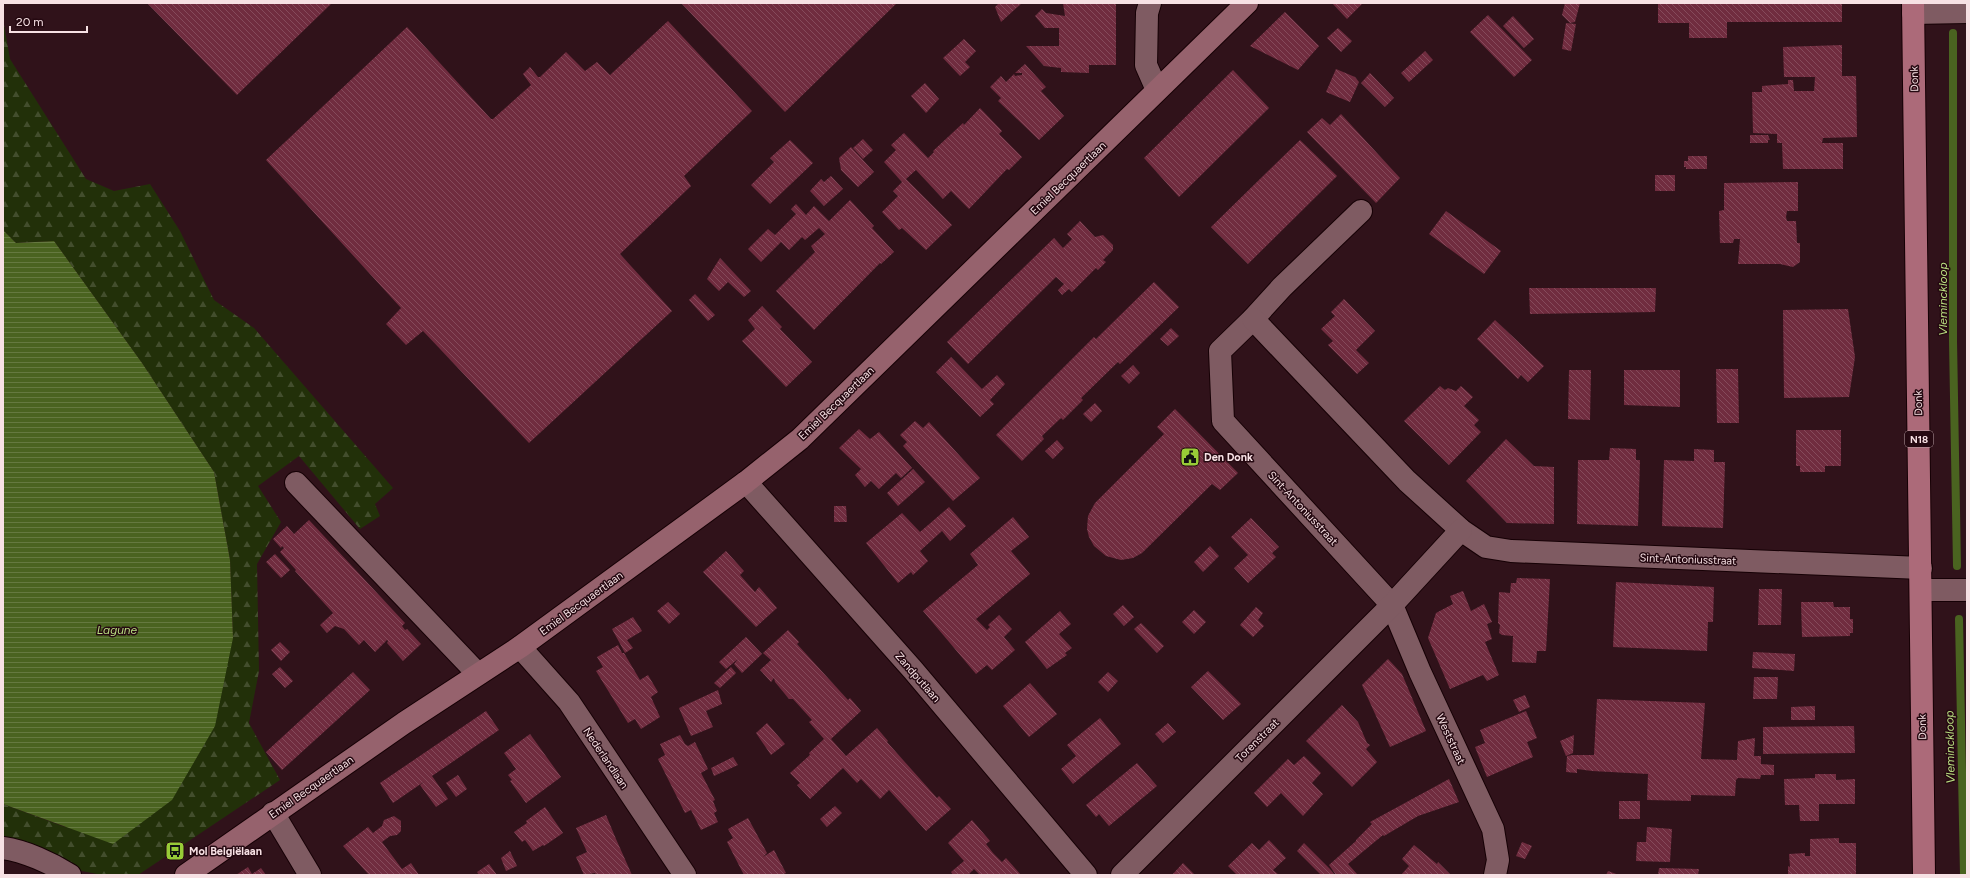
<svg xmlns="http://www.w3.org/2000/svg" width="1970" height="878" font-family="Figtree,sans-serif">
  <defs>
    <pattern id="forest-firs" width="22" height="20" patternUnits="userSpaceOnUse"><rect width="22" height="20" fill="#223009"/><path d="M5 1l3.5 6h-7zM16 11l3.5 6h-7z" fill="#434e2d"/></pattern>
    <pattern id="water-rules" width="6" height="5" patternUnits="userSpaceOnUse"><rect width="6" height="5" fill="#4a6320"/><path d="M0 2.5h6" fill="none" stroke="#657940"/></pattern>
    <pattern id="building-back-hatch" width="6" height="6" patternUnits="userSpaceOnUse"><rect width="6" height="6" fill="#702c3f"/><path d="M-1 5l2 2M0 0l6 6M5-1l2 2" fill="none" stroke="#854a5b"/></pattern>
  </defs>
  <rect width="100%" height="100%" fill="#30121a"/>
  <polygon fill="url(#forest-firs)" points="3,19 10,59 86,179 114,191 150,184 180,231 214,300 254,328 393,488 375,504 380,516 360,529 299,456 258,486 281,522 257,564 259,671 249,723 280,780 138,875 102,875 77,870 3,842 3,804 65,827 233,638 230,560 214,472 142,363 54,241 16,243 3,230"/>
  <polygon fill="url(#water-rules)" points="3,230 16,243 54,241 142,363 214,472 230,560 233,638 215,726 172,800 113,844 3,804"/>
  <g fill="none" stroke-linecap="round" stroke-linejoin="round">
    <g stroke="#4a6320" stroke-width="8">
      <polyline points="1953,33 1953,341 1957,566"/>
      <polyline points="1959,619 1964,875"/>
    </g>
  </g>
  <g fill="url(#building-back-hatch)">
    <polygon points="147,3 332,3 237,95"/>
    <polygon points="681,3 897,3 785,112"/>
    <polygon points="999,3 1022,3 1001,22 995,7"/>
    <polygon points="1063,3 1116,3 1116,65 1089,65 1089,73 1061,72 1061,68 1044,66 1026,46 1059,46 1059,28 1045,28 1035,16 1042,9 1046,13 1065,16"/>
    <polygon points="1332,3 1363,3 1347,19"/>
    <polygon points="1565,3 1580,3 1575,22 1570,23 1562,15"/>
    <polygon points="1658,3 1842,3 1842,22 1727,22 1727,38 1689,38 1689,23 1658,23"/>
    <polygon points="1285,12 1319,46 1298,70 1250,46"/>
    <polygon points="1488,15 1532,60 1514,77 1470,32"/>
    <polygon points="1513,16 1534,39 1524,48 1503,26"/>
    <polygon points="668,21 752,111 684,176 691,186 620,254 672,311 529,443 423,331 406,345 386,324 401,308 266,160 407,27 491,119 493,119 531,85 523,74 530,67 538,77 540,77 566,52 585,71 597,62 610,75"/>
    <polygon points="1566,23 1576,24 1571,51 1562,49"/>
    <polygon points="1338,28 1352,41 1341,52 1327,38"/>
    <polygon points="964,39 976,51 965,62 970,67 960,76 943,58"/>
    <polygon points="1842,45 1842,76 1856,76 1857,137 1823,138 1822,143 1843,143 1843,169 1783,169 1782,143 1777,143 1777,134 1753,133 1752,92 1762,92 1762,86 1788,84 1788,80 1793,80 1794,91 1814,91 1815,77 1784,77 1783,47"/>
    <polygon points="1425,51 1433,60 1409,82 1401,73"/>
    <polygon points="1025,64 1046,87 1041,91 1064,116 1039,140 998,101 1001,98 990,87 1001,76 1006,82 1014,74 1015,76 1022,75 1022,73 1015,73"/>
    <polygon points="1336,69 1355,77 1359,82 1350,102 1326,92"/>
    <polygon points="1233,70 1269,108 1179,197 1144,158"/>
    <polygon points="1370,73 1394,98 1385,107 1361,83"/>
    <polygon points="925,83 939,99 926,113 911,96"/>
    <polygon points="980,108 1002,131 999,134 1022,157 1009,170 1007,169 969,209 951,191 943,199 916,170 906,179 952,225 926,250 902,228 899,230 882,212 898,196 893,191 902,182 884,162 896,150 891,145 904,133 928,158 934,152 933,151 963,123 964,125"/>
    <polygon points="1341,114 1400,178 1376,203 1307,132 1322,118 1330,125"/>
    <polygon points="1750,135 1768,135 1770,140 1768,140 1768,143 1750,143"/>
    <polygon points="863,139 873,150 863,159 853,148"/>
    <polygon points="790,140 813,163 770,204 751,185 774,162 770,158"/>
    <polygon points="1300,140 1337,176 1248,264 1211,227"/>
    <polygon points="851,147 874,172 858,187 841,170 839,158"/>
    <polygon points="1688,156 1707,156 1707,169 1686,169 1686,167 1684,167 1684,161 1688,161"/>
    <rect x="1655" y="175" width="20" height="16"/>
    <polygon points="831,176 843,189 824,206 810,191 821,179 824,182"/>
    <polygon points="1798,182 1798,211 1787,211 1786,217 1787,221 1796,221 1797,243 1800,243 1800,262 1793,267 1780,264 1738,264 1740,239 1734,239 1733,243 1720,243 1719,211 1724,210 1724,183"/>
    <polygon points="850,200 874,226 872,228 894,252 881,264 880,263 814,330 776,291 815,252 811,246 825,234 819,228 805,240 802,237 789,250 781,242 761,262 748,249 768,229 775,235 796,214 791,209 796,204 806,215 814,206 829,221"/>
    <polygon points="1446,211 1501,251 1484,274 1429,234"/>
    <polygon points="1080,221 1095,237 1103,235 1113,245 1113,250 1103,260 1106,262 1098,270 1096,268 1072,292 1069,289 1062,295 1058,290 1064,284 1056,277 968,364 947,342 1054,238 1063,248 1072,239 1067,234"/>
    <polygon points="720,258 751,291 744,297 728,282 719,291 707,279"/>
    <polygon points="1154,282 1179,307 1120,364 1118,362 1081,398 1083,400 1063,420 1061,418 1042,436 1044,439 1022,461 996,435 1094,337 1096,339"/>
    <polygon points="1529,288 1656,288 1655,312 1530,314"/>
    <polygon points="695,294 715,315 708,321 689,300"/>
    <polygon points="1344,299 1375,331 1356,350 1369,363 1357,374 1328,345 1333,341 1321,329 1335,316 1331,312"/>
    <polygon points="762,306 782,327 780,329 812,362 786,387 742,341 755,329 748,320"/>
    <polygon points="1848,309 1855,357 1849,397 1784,398 1783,310"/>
    <polygon points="1495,320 1544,366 1528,382 1521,375 1518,379 1477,339"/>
    <polygon points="1171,328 1179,336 1168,346 1160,339"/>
    <polygon points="951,357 982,389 997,375 1005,384 990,400 994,404 980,417 936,372"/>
    <polygon points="1133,365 1140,373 1129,384 1121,376"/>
    <polygon points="1716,369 1738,369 1739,423 1717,423"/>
    <polygon points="1569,370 1591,370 1590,420 1568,419"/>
    <polygon points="1624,370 1680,370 1680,407 1624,405"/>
    <polygon points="1440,386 1445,390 1448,388 1456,391 1461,386 1473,397 1464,406 1479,420 1474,425 1481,432 1449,465 1404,421"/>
    <polygon points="1095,403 1102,411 1091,422 1083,414"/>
    <polygon points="1175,409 1238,473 1220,490 1212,484 1142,553 1133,558 1121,560 1106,556 1094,546 1089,537 1087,529 1088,516 1095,503 1164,434 1157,427"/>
    <polygon points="915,421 923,428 929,422 980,478 953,501 903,446 907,442 900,435"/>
    <polygon points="859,429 870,439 879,432 912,468 901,478 896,473 879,489 871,481 865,487 855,475 861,469 839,448"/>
    <polygon points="1796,430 1841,430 1841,466 1825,466 1825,472 1800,472 1800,466 1796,466"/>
    <polygon points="1506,439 1534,466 1554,467 1554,524 1507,523 1466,481"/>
    <polygon points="1057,440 1064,448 1053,459 1045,451"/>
    <polygon points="1610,448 1636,449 1636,460 1640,460 1638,526 1577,524 1578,460 1609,460"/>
    <polygon points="1694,449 1714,450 1714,462 1725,462 1723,528 1662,526 1664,460 1694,461"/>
    <polygon points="913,469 925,482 898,506 887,493"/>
    <polygon points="834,506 846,506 847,522 834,522"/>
    <polygon points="949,507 966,526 950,541 942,531 920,551 928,561 913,575 911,572 898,583 866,543 902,513 920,532"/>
    <polygon points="1013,517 1029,537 1011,551 1030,574 976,619 987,630 990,627 988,625 999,615 1012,629 1004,637 1015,650 992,670 987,665 976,674 923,611 978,565 970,554"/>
    <polygon points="1251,518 1279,547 1272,553 1276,557 1248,583 1234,568 1248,555 1231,537"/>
    <polygon points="309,520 405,623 402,626 405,630 407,629 421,644 403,661 387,643 388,641 387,640 375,652 364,640 359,645 344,629 335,626 327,633 320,625 333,613 295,571 296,570 280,552 284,548 282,546 281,548 273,539 287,526 294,534"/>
    <polygon points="1210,546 1219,556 1203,572 1194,562"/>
    <polygon points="726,551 744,571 740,575 755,592 759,587 777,608 756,627 703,572"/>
    <polygon points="275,554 290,570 281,578 266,562"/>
    <polygon points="1517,578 1550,579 1546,651 1537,651 1536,663 1512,662 1513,636 1502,635 1499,633 1500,625 1498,623 1499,592 1510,593 1511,583 1516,583"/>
    <polygon points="1616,582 1714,587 1713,622 1708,622 1707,651 1613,647"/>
    <polygon points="1759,589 1782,589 1781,625 1758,625"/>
    <polygon points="1463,591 1471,611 1484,604 1492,622 1487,624 1492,639 1485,642 1499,675 1487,681 1483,675 1450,689 1428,638 1436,613 1453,604 1450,596"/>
    <polygon points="668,602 680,614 669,624 657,611"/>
    <polygon points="1801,602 1833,602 1834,607 1850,607 1850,619 1853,619 1853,633 1850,633 1850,636 1802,637"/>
    <polygon points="1123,605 1134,617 1124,626 1113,614"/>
    <polygon points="1256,607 1263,613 1258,620 1264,626 1253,637 1240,625"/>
    <polygon points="1194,610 1206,622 1194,634 1182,622"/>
    <polygon points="1060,611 1071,624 1059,634 1072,648 1065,653 1067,655 1047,669 1025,642"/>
    <polygon points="633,617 642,631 627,640 633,648 625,653 612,629"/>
    <polygon points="1141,623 1164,646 1157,653 1134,629"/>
    <polygon points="788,630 799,642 797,644 848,700 850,698 861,711 831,739 838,747 846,756 877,728 888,741 887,742 937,798 939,796 951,809 926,831 889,790 880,799 861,779 857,783 843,768 810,799 797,785 800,783 790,773 810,755 809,753 824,739 809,722 812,720 793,699 789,699 775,682 774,678 771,682 760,670 771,660 763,653"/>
    <polygon points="746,637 762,654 742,673 734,664 738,659 726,669 719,662"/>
    <polygon points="280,642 290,652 281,661 271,650"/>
    <polygon points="618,645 622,653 624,653 640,680 648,675 658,692 651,697 660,717 641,729 635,719 628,723 596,671 603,667 597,657"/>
    <polygon points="1753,652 1795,654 1794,671 1752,668"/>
    <polygon points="1388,659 1402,674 1426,731 1390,747 1362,685"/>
    <polygon points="280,667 293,681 285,688 272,674"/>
    <polygon points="731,667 736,673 720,688 714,683"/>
    <polygon points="1208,671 1241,704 1223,720 1191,687"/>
    <polygon points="353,672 370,690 282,770 266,752"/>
    <polygon points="1108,672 1118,681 1108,692 1098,682"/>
    <polygon points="1754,677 1778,677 1777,699 1753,699"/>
    <polygon points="1030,683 1057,714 1029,737 1003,706"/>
    <polygon points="718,690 722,704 706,711 713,727 691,736 679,708"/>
    <polygon points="1525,695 1530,707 1519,712 1513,700"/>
    <polygon points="1597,699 1705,703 1701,759 1737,760 1738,741 1755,738 1754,756 1743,756 1761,756 1761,764 1774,765 1774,775 1761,775 1760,779 1738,778 1736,780 1735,796 1691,795 1691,801 1647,800 1648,774 1592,771 1577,769 1577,773 1566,772 1567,756 1573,755 1594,755"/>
    <polygon points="1342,705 1358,722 1367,743 1370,745 1366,749 1377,762 1352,787 1306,741"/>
    <polygon points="1815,706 1815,720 1791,720 1791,707"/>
    <polygon points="486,711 499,730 432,776 448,799 436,807 420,785 425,781 393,803 380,783"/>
    <polygon points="1526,711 1537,738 1527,742 1533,757 1487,777 1475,747 1485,743 1480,730"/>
    <polygon points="1100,718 1121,744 1073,784 1061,769 1076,756 1067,745"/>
    <polygon points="767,723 785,744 771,755 756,733"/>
    <polygon points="1168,723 1176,732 1163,743 1155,734"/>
    <polygon points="1854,726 1855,753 1763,754 1763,727"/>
    <polygon points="530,734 561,777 526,803 510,781 512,780 508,775 516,769 504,753"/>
    <polygon points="680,735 685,744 688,746 695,742 708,769 701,773 715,800 713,801 717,811 714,813 718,822 701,830 691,810 685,813 658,759 665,755 660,744"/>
    <polygon points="1574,735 1573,753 1566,756 1560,741"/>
    <polygon points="1304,756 1321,773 1312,783 1323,794 1303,816 1281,793 1267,807 1254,793 1288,759 1294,765"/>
    <polygon points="733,757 738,765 714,776 711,768"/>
    <polygon points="1137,763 1157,786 1109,826 1099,814 1096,817 1086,805"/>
    <polygon points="1815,774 1836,774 1836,780 1855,779 1855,804 1819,804 1819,821 1800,821 1799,805 1785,805 1784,779 1815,778"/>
    <polygon points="458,775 467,789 456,797 446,783"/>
    <polygon points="1449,779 1459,802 1418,816 1384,836 1383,835 1348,864 1357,874 1336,875 1329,865 1356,841 1356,840 1372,824 1370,822"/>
    <rect x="1619" y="801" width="21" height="18"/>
    <polygon points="835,806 842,813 827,827 820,819"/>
    <polygon points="545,807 563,833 544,846 543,845 533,851 525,840 522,842 514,832 527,823 526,821"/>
    <polygon points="606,815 616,839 632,875 596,875 595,873 584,875 576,857 587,852 576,828"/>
    <polygon points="394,816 401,821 401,831 397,835 390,836 382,842 402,869 411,863 419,875 369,875 343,846 368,827 373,833 382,826 384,820"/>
    <polygon points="748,818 767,853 763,857 774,850 786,873 782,875 744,875 727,842 733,838 728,829"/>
    <polygon points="972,820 990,841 986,844 993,853 1002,862 1006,858 1021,875 980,875 974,869 968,875 953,875 951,872 964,861 948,843"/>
    <polygon points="1647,827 1672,829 1670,862 1636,861 1637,842 1646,842"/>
    <polygon points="1839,838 1839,843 1856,843 1856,875 1788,875 1788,866 1790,867 1789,854 1805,853 1805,856 1810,856 1810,839"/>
    <polygon points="1269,840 1286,858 1273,870 1279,875 1237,875 1228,866 1252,843 1259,850"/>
    <polygon points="1522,842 1532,846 1525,859 1516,856"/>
    <polygon points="1304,843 1330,869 1335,875 1321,875 1297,851"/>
    <polygon points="1414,845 1437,864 1438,862 1451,875 1401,875 1409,866 1402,859"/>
    <polygon points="510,851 517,866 506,871 501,858"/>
    <polygon points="1183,863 1195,875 1172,875"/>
    <polygon points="489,864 497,875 479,875 477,872"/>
    <polygon points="248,867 252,874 261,868 266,875 236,875"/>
    <polygon points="1659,868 1699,869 1698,875 1658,875"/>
    <polygon points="1608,871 1619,875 1606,875"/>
  </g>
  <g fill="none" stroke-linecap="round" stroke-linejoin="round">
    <defs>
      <g id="street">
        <polyline points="1150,3 1147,13 1146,65 1157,90"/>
        <polyline points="1913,13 1967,12"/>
        <polyline points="1361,211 1282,287 1253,319 1220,351 1223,421 1392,605 1420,672 1493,829 1498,860 1495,875"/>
        <polyline points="1253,319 1407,481 1461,530 1486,547 1511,551 1921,568"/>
        <polyline points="746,482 913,670 1086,875"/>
        <polyline points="296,483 478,674"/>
        <polyline points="1921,590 1967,590"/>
        <polyline points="520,647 569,702 685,875"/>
        <polyline points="273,813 310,875"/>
        <path d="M3 848C25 851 51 863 70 875"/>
        <polyline points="1122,875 1392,605 1461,530"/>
      </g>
      <polyline id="secondary" points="186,875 404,723 520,647 746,482 800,439 1247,3"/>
      <polyline id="primary" points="1913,3 1924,875"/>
    </defs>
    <use href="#street" stroke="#160005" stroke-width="24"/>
    <use href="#secondary" stroke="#160005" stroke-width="24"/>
    <use href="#primary" stroke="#160005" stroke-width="24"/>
    <use href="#street" stroke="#7f5b62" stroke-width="22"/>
    <use href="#secondary" stroke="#96626d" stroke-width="22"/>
    <use href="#primary" stroke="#ac6a79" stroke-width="22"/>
  </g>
  <defs>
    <symbol id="civic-square" viewBox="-11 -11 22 22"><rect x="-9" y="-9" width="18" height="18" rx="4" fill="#98cb37" stroke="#250911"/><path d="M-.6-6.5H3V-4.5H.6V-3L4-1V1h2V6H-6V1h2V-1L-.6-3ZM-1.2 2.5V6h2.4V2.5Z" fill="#111"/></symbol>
    <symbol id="bus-square" viewBox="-11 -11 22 22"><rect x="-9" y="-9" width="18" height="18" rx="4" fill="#98cb37" stroke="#250911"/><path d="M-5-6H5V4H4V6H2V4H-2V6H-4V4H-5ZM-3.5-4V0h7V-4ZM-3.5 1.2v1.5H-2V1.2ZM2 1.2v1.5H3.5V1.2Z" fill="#111"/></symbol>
  </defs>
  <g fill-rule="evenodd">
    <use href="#civic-square" x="1179" y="446" width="22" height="22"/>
    <use href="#bus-square" x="164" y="840" width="22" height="22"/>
  </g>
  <g text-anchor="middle" stroke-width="3" stroke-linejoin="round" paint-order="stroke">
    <rect fill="#250911" stroke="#b8a0a5" stroke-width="1" x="1905" y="431" width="28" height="16" rx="3"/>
    <g font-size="10" font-weight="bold" fill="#f7e1e4">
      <text x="1919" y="443">N18</text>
    </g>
    <g font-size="11" fill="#f7e1e4" stroke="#250911">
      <text transform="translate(1914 79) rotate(-91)" y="4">Donk</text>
      <text transform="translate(1068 178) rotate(-44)" y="4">Emiel Becquaertlaan</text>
      <text transform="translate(836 403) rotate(-44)" y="4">Emiel Becquaertlaan</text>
      <text transform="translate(1918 403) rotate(-91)" y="4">Donk</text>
      <text transform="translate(1303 508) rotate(47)" y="4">Sint-Antoniusstraat</text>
      <text transform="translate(1688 559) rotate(2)" y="4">Sint-Antoniusstraat</text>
      <text transform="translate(581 603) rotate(-36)" y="4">Emiel Becquaertlaan</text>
      <text transform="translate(918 677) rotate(49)" y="4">Zandputlaan</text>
      <text transform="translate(1922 727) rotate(-91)" y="4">Donk</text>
      <text transform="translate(1451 739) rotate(65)" y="4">Weststraat</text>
      <text transform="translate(1257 740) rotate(-45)" y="4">Torenstraat</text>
      <text transform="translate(606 758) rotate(56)" y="4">Nederlandlaan</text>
      <text transform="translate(311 787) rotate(-35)" y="4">Emiel Becquaertlaan</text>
    </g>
    <g font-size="11" font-weight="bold" fill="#f7e1e4" stroke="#250911" text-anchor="start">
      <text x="1204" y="461">Den Donk</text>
      <text x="189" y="855">Mol Belgiëlaan</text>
    </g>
    <g font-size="12" font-style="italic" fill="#b9df81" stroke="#250911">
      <text transform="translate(1943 299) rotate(-90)" y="4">Vleminckloop</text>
      <text x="117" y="634">Lagune</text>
      <text transform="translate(1950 747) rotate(-91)" y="4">Vleminckloop</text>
    </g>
  </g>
  <rect width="1970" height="878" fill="none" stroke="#f7e1e4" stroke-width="8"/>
  <path d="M10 26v6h77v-6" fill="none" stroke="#f7e1e4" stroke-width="2"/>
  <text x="16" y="26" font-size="12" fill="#f7e1e4" stroke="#250911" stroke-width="3" paint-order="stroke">20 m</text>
</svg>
